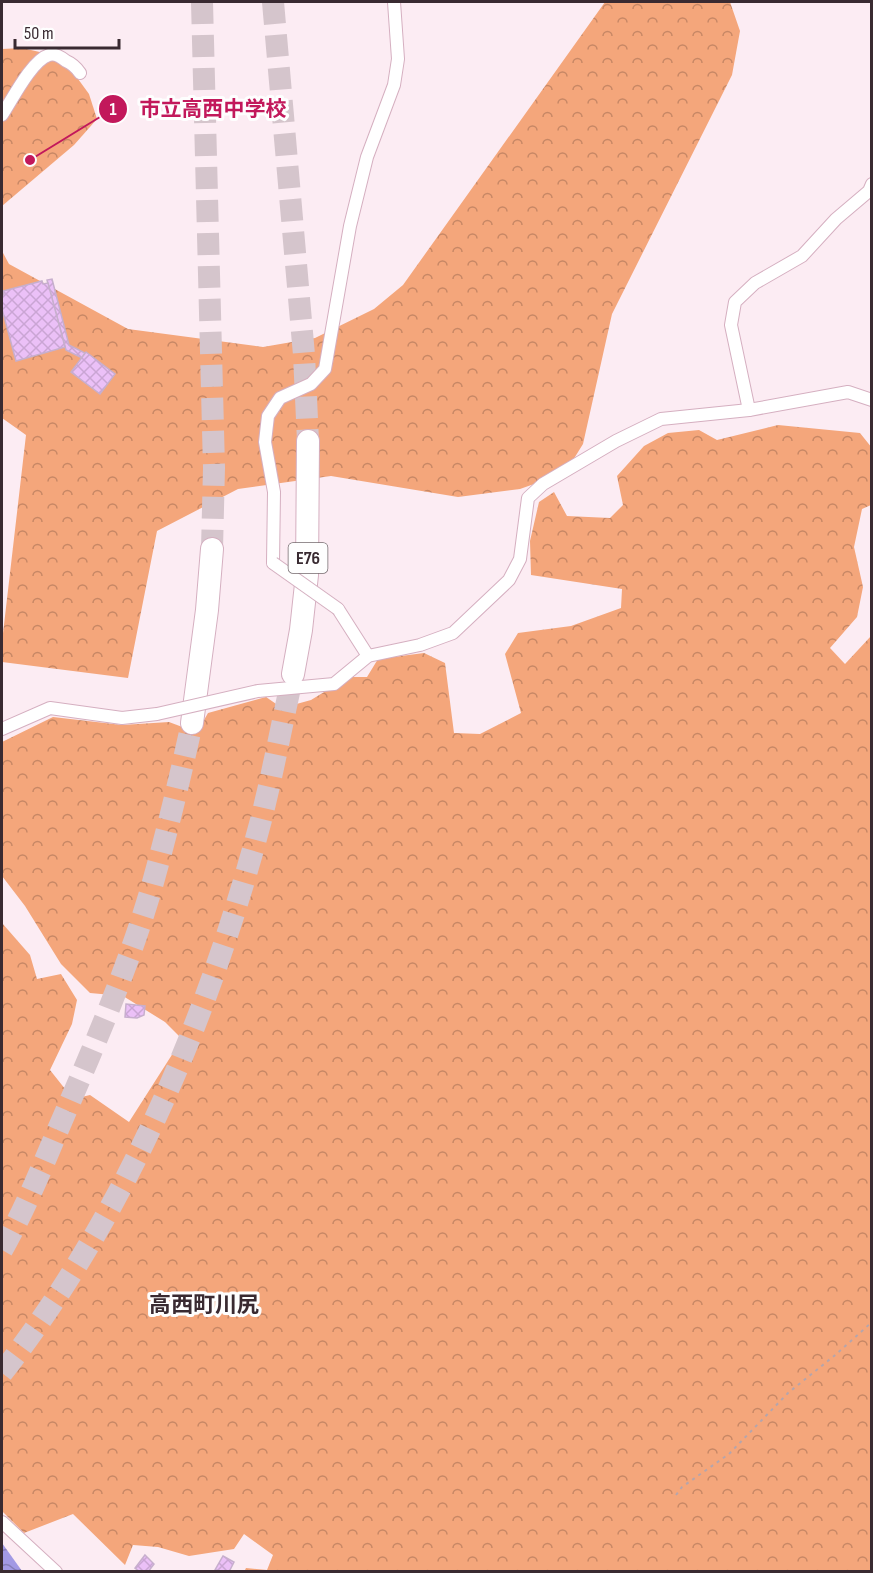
<svg xmlns="http://www.w3.org/2000/svg" width="873" height="1573" font-family="'Sofia Sans Condensed','Noto Sans JP',sans-serif">
  <defs>
    <pattern id="forest-crowns" width="20" height="18" patternUnits="userSpaceOnUse" patternTransform="scale(1.5)"><rect width="20" height="18" fill="#f4a67b"/><path d="M2 6a3 3 0 1 1 6 0M12 15a3 3 0 1 1 6 0" fill="none" stroke="#c78765"/></pattern>
    <pattern id="water-waves" width="16" height="10" patternUnits="userSpaceOnUse" patternTransform="scale(1.5)"><rect width="16" height="10" fill="#a299e4"/><path d="M0 5q4-4 8 0t8 0" fill="none" stroke="#857db9"/></pattern>
    <pattern id="building-cross-hatch" width="8" height="8" patternUnits="userSpaceOnUse" patternTransform="scale(1.5)"><rect width="8" height="8" fill="#ebc0f7"/><path d="M0 0l8 8M0 8l8-8" fill="none" stroke="#caa5d4"/></pattern>
  </defs>
  <rect width="100%" height="100%" fill="#fcecf3"/>
  <g fill="url(#forest-crowns)">
    <polygon points="605,2 730,2 740,31 732,75 612,314 583,444 565,473 520,489 458,497 331,476 238,489 157,531 128,678 2,662 2,642 26,435 2,418 2,251 9,264 128,329 263,347 315,338 374,309 403,285"/>
    <polygon points="22,48 62,57 89,94 97,119 74,145 2,206 2,49"/>
    <polygon points="778,425 860,433 872,448 871,505 862,509 854,547 863,587 857,617 830,648 845,664 871,636 871,1571 244,1572 246,1568 267,1570 273,1555 244,1534 234,1549 189,1556 158,1547 133,1545 125,1565 73,1514 24,1533 2,1511 2,923 30,955 37,979 61,974 77,1000 72,1024 50,1070 73,1099 90,1095 129,1122 182,1039 165,1022 123,996 90,993 61,964 25,906 2,876 2,742 53,717 122,725 169,722 185,728 200,727 208,713 266,697 282,708 311,700 349,677 367,677 378,659 424,653 445,663 454,733 480,734 521,713 505,654 518,633 571,626 621,608 622,589 531,575 530,541 539,502 554,492 567,516 610,518 623,505 617,476 644,446 668,433 699,430 717,440"/>
  </g>
  <polygon fill="url(#water-waves)" points="2,1543 22,1571 2,1571"/>
  <g fill="url(#building-cross-hatch)" stroke="#c7afcd" stroke-width="1.5">
    <polygon points="52,279 69,345 85,353 82,358 66,350 47,280"/>
    <polygon points="42,281 43,284 48,283 65,347 16,361 2,309 2,296 4,294 3,291"/>
    <polygon points="86,352 115,374 100,394 71,372"/>
    <polygon points="126,1004 145,1006 144,1015 137,1018 125,1017"/>
    <polygon points="145,1555 154,1564 148,1572 140,1572 135,1568"/>
    <polygon points="223,1556 234,1562 229,1572 215,1570"/>
  </g>
  <g fill="none" stroke-linecap="round" stroke-linejoin="round">
    <g stroke="#d5c5cc" stroke-width="22" stroke-dasharray="22 11" stroke-linecap="butt">
      <polyline points="202,2 214,468 212,549"/>
      <polyline points="273,2 304,355 308,441"/>
      <path d="M2 1250C27 1206 46 1157 66 1111 98 1037 130 962 152 886 167 832 180 778 192 723"/>
      <path d="M2 1373C127 1213 209 1017 261 820 273 772 282 723 293 674"/>
    </g>
    <defs>
      <g id="street">
        <path d="M2 115C12 100 32 60 49 55 55 53 61 57 66 61 73 64 76 67 80 73"/>
        <polyline points="749,410 731,325 735,302 755,283 802,256 836,219 869,191 872,184"/>
        <polyline points="273,563 274,492 265,442 268,416 280,398 311,384 325,369 350,226 367,157 394,85 398,59 394,2"/>
        <polyline points="338,609 368,656"/>
        <polyline points="258,691 334,684 368,656 420,645 453,633 509,580 520,559 528,498 543,484 616,441 661,419 749,410 848,392 872,400"/>
        <polyline points="2,729 50,708 122,718 157,714"/>
        <polyline points="2,1522 56,1572"/>
      </g>
      <g id="highway">
        <polyline points="293,674 301,630 307,575 308,441"/>
        <polyline points="192,723 207,610 212,549"/>
      </g>
    </defs>
    <use href="#street" stroke="#d5afc0" stroke-width="14"/>
    <use href="#highway" stroke="#d5afc0" stroke-width="24"/>
    <polyline stroke="#b5a5ac" stroke-width="2" stroke-dasharray="3 4.5" stroke-linecap="butt" points="676,1495 682,1487 729,1454 788,1393 834,1356 872,1322"/>
    <use href="#street" stroke="#fff" stroke-width="12"/>
    <use href="#highway" stroke="#fff" stroke-width="22"/>
    <defs>
      <g id="street-bridge">
        <polyline points="273,563 338,609"/>
        <polyline points="157,714 258,691"/>
      </g>
    </defs>
    <use href="#street-bridge" stroke="#d5afc0" stroke-width="14" stroke-linecap="butt"/>
    <use href="#street-bridge" stroke="#fff" stroke-width="12"/>
  </g>
  <g text-anchor="middle" stroke-width="6" stroke-linejoin="round" paint-order="stroke">
    <rect fill="#fefefe" stroke="#746a6e" stroke-width="1.5" x="288.5" y="543" width="39" height="30" rx="4.5"/>
    <g font-size="18" font-weight="bold" fill="#392a31">
      <text x="308" y="564">E76</text>
    </g>
    <g font-size="22" font-weight="bold" fill="#392a31" stroke="#fefefe">
      <text x="204" y="1312">高西町川尻</text>
    </g>
  </g>
  <path fill="none" stroke="#c2185b" stroke-width="2" d="M30 160L113 109"/>
  <g fill="#c2185b" stroke="#fefefe" stroke-width="2">
    <circle cx="30" cy="160" r="6"/>
    <circle cx="113" cy="109" r="15"/>
  </g>
  <g font-size="18" text-anchor="middle" font-weight="bold" fill="#fff">
    <text x="113" y="115">1</text>
  </g>
  <g font-size="21" text-anchor="middle" font-weight="bold" fill="#c2185b" stroke="#fefefe" stroke-width="6" stroke-linejoin="round" paint-order="stroke">
    <text x="213" y="116">市立高西中学校</text>
  </g>
  <rect width="873" height="1573" fill="none" stroke="#392a31" stroke-width="6"/>
  <path d="M15 39v9h104v-9" fill="none" stroke="#392a31" stroke-width="3"/>
  <text x="24" y="39" font-size="18" fill="#392a31" stroke="#fefefe" stroke-width="4.5" paint-order="stroke">50 m</text>
</svg>
